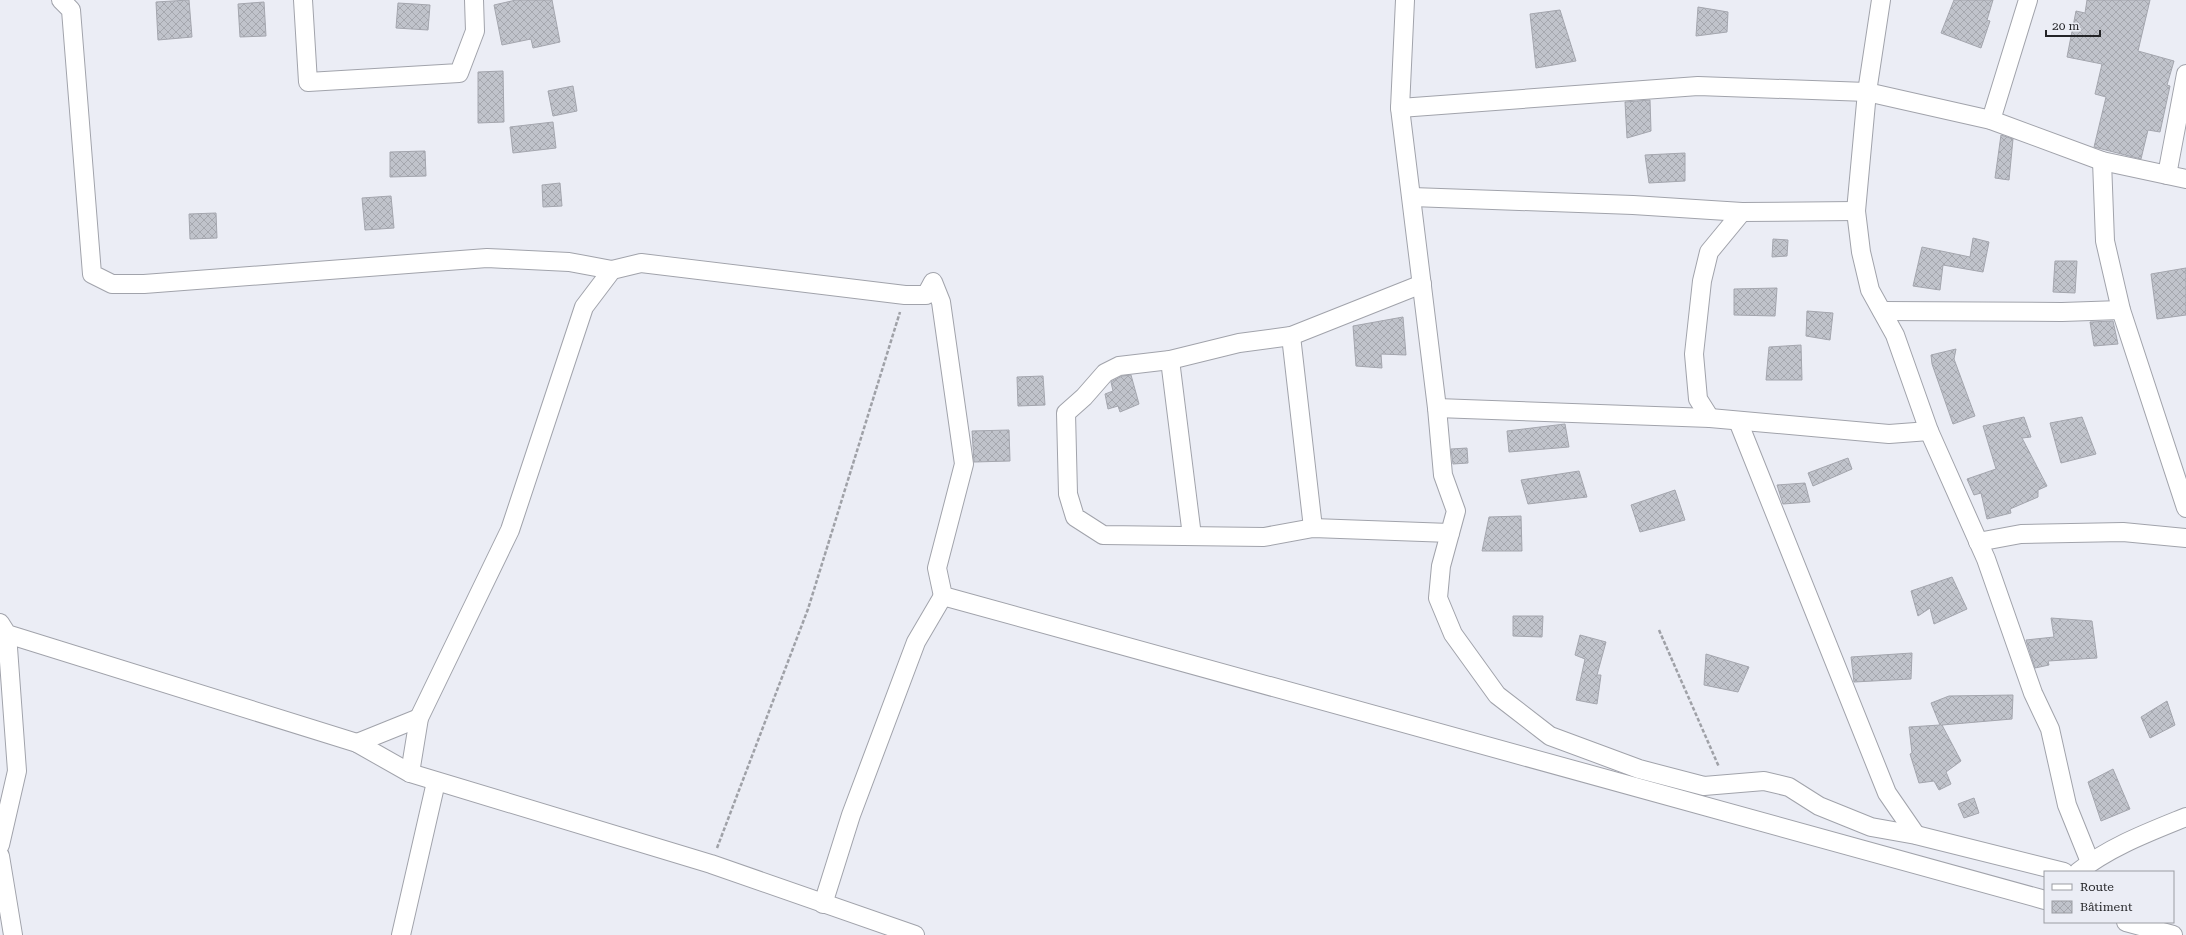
<svg xmlns="http://www.w3.org/2000/svg" width="2186" height="935" font-family="'Roboto Serif',serif">
  <defs>
    <pattern id="building-cross-hatch" width="8" height="8" patternUnits="userSpaceOnUse"><rect width="8" height="8" fill="#c0c3cb"/><path d="M0 0l8 8M0 8l8-8" fill="none" stroke="#a5a7ae"/></pattern>
  </defs>
  <rect width="100%" height="100%" fill="#ebedf5"/>
  <g fill="url(#building-cross-hatch)" stroke="#a4a6ae">
    <polygon points="189,0 192,37 158,40 156,2"/>
    <polygon points="516,0 552,0 560,42 533,48 531,39 502,45 494,5"/>
    <polygon points="1954,0 1993,0 1987,20 1990,21 1981,48 1941,33"/>
    <polygon points="2087,0 2150,0 2138,51 2174,61 2167,85 2170,86 2160,132 2148,130 2141,159 2094,147 2106,97 2095,94 2102,64 2067,57 2076,11 2085,13"/>
    <polygon points="264,2 266,36 240,37 238,4"/>
    <polygon points="398,3 430,5 428,30 396,28"/>
    <polygon points="1698,7 1728,12 1727,32 1696,36"/>
    <polygon points="1560,10 1576,61 1536,68 1530,14"/>
    <polygon points="503,71 504,122 478,123 478,72"/>
    <polygon points="573,86 577,111 553,116 548,91"/>
    <polygon points="1650,100 1651,131 1627,138 1625,102"/>
    <polygon points="553,122 556,148 513,153 510,127"/>
    <polygon points="2001,135 2013,139 2009,180 1995,178"/>
    <polygon points="425,151 426,176 390,177 390,152"/>
    <polygon points="1685,153 1685,181 1649,183 1645,155"/>
    <polygon points="560,183 562,206 543,207 542,185"/>
    <polygon points="391,196 394,228 365,230 362,198"/>
    <polygon points="216,213 217,238 190,239 189,214"/>
    <polygon points="1973,238 1989,242 1983,272 1943,265 1940,290 1913,286 1922,247 1970,257"/>
    <polygon points="1773,239 1788,240 1787,256 1772,257"/>
    <polygon points="2055,261 2077,261 2075,293 2053,292"/>
    <polygon points="2186,268 2186,315 2157,319 2151,274"/>
    <polygon points="1777,288 1775,316 1734,315 1734,289"/>
    <polygon points="1807,311 1833,313 1830,340 1806,336"/>
    <polygon points="1403,317 1406,355 1381,354 1382,368 1356,366 1353,326"/>
    <polygon points="2113,321 2118,344 2094,346 2090,322"/>
    <polygon points="1801,345 1802,380 1766,380 1769,347"/>
    <polygon points="1956,349 1954,359 1975,416 1953,424 1932,364 1931,355"/>
    <polygon points="1131,375 1139,404 1120,412 1118,406 1108,409 1105,394 1113,391 1111,382 1122,376"/>
    <polygon points="1043,376 1045,405 1018,406 1017,377"/>
    <polygon points="2024,417 2031,437 2022,438 2047,486 2038,490 2038,497 2010,509 2011,513 1987,519 1981,493 1974,495 1967,479 1996,469 1983,426"/>
    <polygon points="2082,417 2096,454 2061,463 2050,423"/>
    <polygon points="1565,424 1569,447 1509,452 1507,431"/>
    <polygon points="1009,430 1010,461 974,462 972,431"/>
    <polygon points="1467,448 1468,463 1453,464 1451,449"/>
    <polygon points="1848,458 1852,469 1813,486 1808,473"/>
    <polygon points="1579,471 1587,497 1528,504 1521,480"/>
    <polygon points="1805,483 1810,502 1783,504 1777,485"/>
    <polygon points="1675,490 1685,520 1640,532 1631,505"/>
    <polygon points="1521,516 1522,551 1482,551 1489,517"/>
    <polygon points="1952,577 1967,609 1934,624 1930,608 1918,616 1911,591"/>
    <polygon points="1513,616 1543,616 1542,637 1513,636"/>
    <polygon points="2051,618 2092,621 2097,658 2048,661 2049,665 2035,668 2026,640 2054,637"/>
    <polygon points="1580,635 1606,642 1597,675 1601,675 1597,704 1576,700 1585,659 1575,655"/>
    <polygon points="1912,653 1911,679 1854,682 1851,657"/>
    <polygon points="1706,654 1749,667 1738,692 1704,685"/>
    <polygon points="2013,695 2012,719 1942,725 1961,761 1946,772 1951,784 1939,790 1934,781 1919,783 1910,754 1912,753 1909,727 1940,725 1931,703 1949,696"/>
    <polygon points="2167,701 2175,725 2150,738 2141,717"/>
    <polygon points="2113,769 2130,809 2101,821 2088,782"/>
    <polygon points="1974,798 1979,813 1964,818 1958,804"/>
  </g>
  <g fill="none" stroke-linecap="round" stroke-linejoin="round">
    <defs>
      <g id="minor">
        <polyline points="61,0 71,10 92,274 112,284 144,284 487,258 569,262 612,270"/>
        <polyline points="303,0 308,82 459,73 475,31 474,0"/>
        <polyline points="1405,0 1400,108 1437,408 1443,475 1456,511 1441,566 1438,598 1453,634 1497,695 1550,736 1639,769 1704,786 1764,781 1789,787 1819,806 1871,827 1916,835 2064,872"/>
        <polyline points="1881,0 1867,92 1856,211 1861,252 1870,290 1895,335 1929,431 1986,559 2033,693 2050,729 2067,805 2090,862"/>
        <polyline points="1400,108 1698,86 1867,92 1991,120 2102,161 2186,179"/>
        <polyline points="1991,120 2028,0"/>
        <polyline points="2102,161 2105,241 2121,310 2186,508"/>
        <polyline points="2167,175 2186,74"/>
        <polyline points="1412,197 1633,205 1742,212 1856,211"/>
        <polyline points="1422,284 1291,336 1239,343 1170,360 1119,366 1105,373 1084,397 1066,413 1068,494 1075,517 1103,535 1264,537 1313,528 1450,533"/>
        <polyline points="1882,311 2062,312 2121,310"/>
        <polyline points="1291,336 1313,528"/>
        <polyline points="1170,360 1192,536"/>
        <polyline points="1437,408 1710,418 1889,434 1929,431"/>
        <polyline points="1710,418 1698,399 1694,354 1702,281 1709,252 1742,212"/>
        <polyline points="1738,421 1887,793 1916,835"/>
        <polyline points="1978,542 2021,534 2123,532 2186,538"/>
        <polyline points="0,623 7,634 357,743 410,773 711,864 915,935"/>
        <polyline points="357,743 419,718"/>
        <polyline points="410,773 419,718 510,530 584,307 612,270 641,263 905,295 926,295 933,282 941,302 964,464 937,568 943,596 2045,900"/>
        <polyline points="0,845 17,771 7,634"/>
        <polyline points="0,856 13,935"/>
        <path d="M2078 872C2109 847 2149 832 2186 817"/>
        <polyline points="823,904 851,815 916,642 943,596"/>
        <polyline points="2126,922 2173,935"/>
        <polyline points="401,935 436,782"/>
      </g>
    </defs>
    <use href="#minor" stroke="#a1a3ab" stroke-width="20"/>
    <g stroke="#9fa1a7" stroke-width="2.5" stroke-dasharray="4 2" stroke-linecap="butt">
      <polyline points="1659,630 1719,767"/>
      <polyline points="717,848 808,609 900,312"/>
    </g>
    <use href="#minor" stroke="#fff" stroke-width="18"/>
  </g>
  <rect x="2044" y="871" width="130" height="52" fill="#ebedf5" stroke="#9b9da3"/>
  <rect x="2052" y="884" width="20" height="6" fill="#ffffff" stroke="#9b9da3"/>
  <text x="2080" y="891" font-size="12" fill="#242528">Route</text>
  <rect x="2052" y="901" width="20" height="12" fill="url(#building-cross-hatch)" stroke="#9b9da3"/>
  <text x="2080" y="911" font-size="12" fill="#242528">Bâtiment</text>
  <path d="M2046 30v6h54v-6" fill="none" stroke="#242528" stroke-width="2"/>
  <text x="2052" y="30" font-size="12" fill="#242528" stroke="#ebedf5" stroke-width="3" paint-order="stroke">20 m</text>
</svg>
